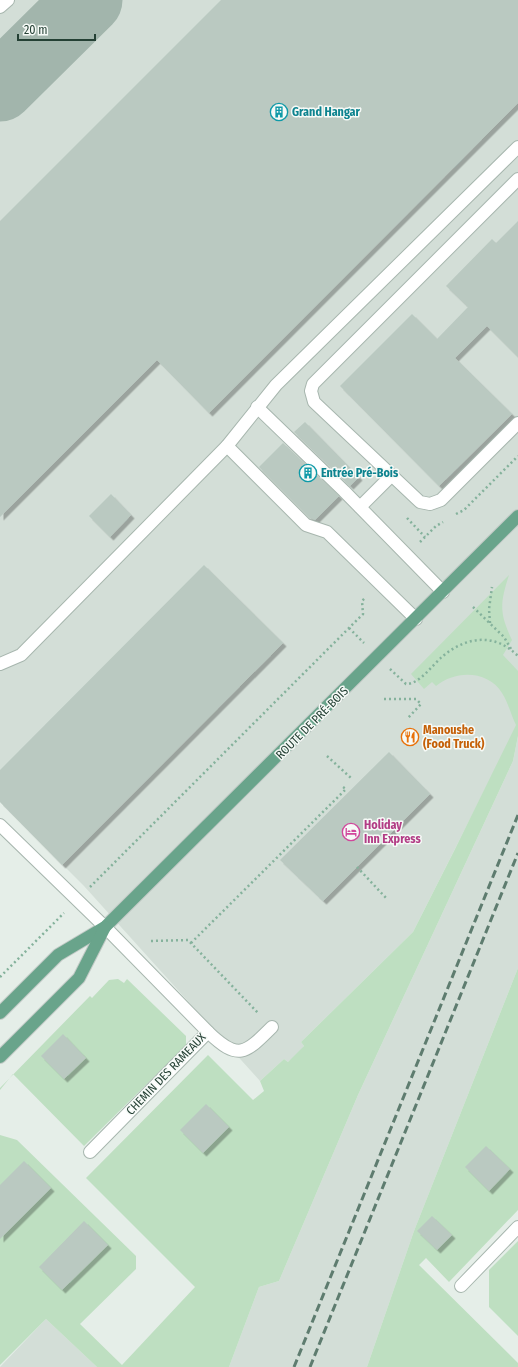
<svg xmlns="http://www.w3.org/2000/svg" width="518" height="1367" font-family="'Fira Sans Condensed',sans-serif">
  <defs>
    <filter id="shadow"><feDropShadow dx="3.5" dy="3.5" stdDeviation="0" flood-color="#0004"/></filter>
  </defs>
  <rect width="100%" height="100%" fill="#e5eee8"/>
  <g fill="#d3ded7">
    <polygon points="0,0 518,0 518,724 413,932 301,1042 304,1046 297,1055 288,1062 284,1059 260,1081 84,886 0,802"/>
    <polygon points="518,736 518,968 414,1231 367,1367 229,1367 259,1287 279,1281 358,1095 513,761"/>
    <polygon points="46,1319 97,1367 0,1367"/>
  </g>
  <g fill="#bedfc1">
    <path d="M509 575C500 603 499 613 512 640L503 655 518 671V736L513 761 358 1095 279 1281 259 1287 229 1367H97L46 1319 0 1365V1135L17 1140 136 1256V1269L80 1324 122 1365 195 1287 86 1178 208 1055 253 1100 264 1091 260 1081 284 1059 288 1062 304 1046 301 1042 413 932 456 847 516 725C511 715 508 702 502 693 488 670 455 670 436 686L432 682 424 689 411 674Z"/>
    <polygon points="518,968 518,1210 449,1282 426,1258 419,1265 518,1363 518,1367 367,1367 414,1231"/>
    <polygon points="118,979 124,983 127,979 186,1036 186,1045 84,1146 13,1074 0,1090 0,1088 90,996 92,998 109,980"/>
    <polygon points="518,1241 518,1336 489,1307 489,1270"/>
  </g>
  <g fill="none" stroke-linecap="round" stroke-linejoin="round">
    <polyline stroke="#a2b5ac" stroke-width="69" points="0,87 88,0"/>
  </g>
  <g fill="#bac9c1" filter="url(#shadow)">
    <polygon points="221,0 518,0 518,103 209,413 157,360 0,517 0,221"/>
    <polygon points="518,221 518,357 487,326 455,358 512,414 439,486 340,386 412,314 437,339 468,307 446,286 492,239 496,243"/>
    <polygon points="305,422 359,477 350,486 294,432"/>
    <polygon points="283,443 339,496 315,520 310,518 259,467"/>
    <polygon points="111,494 131,515 110,537 89,516"/>
    <polygon points="204,565 283,643 62,865 0,802 0,770"/>
    <polygon points="389,752 430,794 323,901 280,860"/>
    <polygon points="63,1034 86,1058 64,1079 41,1056"/>
    <polygon points="206,1104 229,1127 203,1153 180,1130"/>
    <polygon points="486,1146 510,1169 489,1191 465,1167"/>
    <polygon points="24,1161 51,1188 0,1239 0,1185"/>
    <polygon points="432,1216 452,1235 437,1250 417,1231"/>
    <polygon points="84,1221 108,1245 62,1290 39,1267"/>
  </g>
  <g fill="none" stroke-linecap="round" stroke-linejoin="round">
    <defs>
      <g id="lane">
        <polyline points="0,7 8,0"/>
        <polyline points="518,179 313,384 311,391 314,402 420,502 430,504 441,500 518,423"/>
        <polyline points="257,407 344,491 443,592"/>
        <polyline points="227,446 306,525 327,532 416,619"/>
        <polyline points="360,507 391,476"/>
        <polyline points="0,664 21,655 227,446 276,385 518,147"/>
        <path d="M208 1032C238 1061 245 1054 272 1027"/>
        <polyline points="461,1286 518,1227"/>
      </g>
      <polyline id="street" points="0,825 105,927 208,1032 90,1152"/>
      <g id="primary">
        <polyline points="0,1013 58,955 105,927 518,516"/>
        <polyline points="0,1057 79,978 105,927"/>
      </g>
    </defs>
    <use href="#lane" stroke="#a7b6ae" stroke-width="14"/>
    <use href="#street" stroke="#a7b6ae" stroke-width="14"/>
    <use href="#primary" stroke="#c2cac6" stroke-width="14"/>
    <g stroke="#85b29c" stroke-width="2.5" stroke-dasharray="2 3" stroke-linecap="butt">
      <polyline points="456,514 464,510 518,456"/>
      <polyline points="407,518 425,537"/>
      <polyline points="420,542 436,526 443,522"/>
      <polyline points="473,607 504,637 511,649"/>
      <polyline points="490,623 489,609 492,587"/>
      <polyline points="349,628 364,643"/>
      <path d="M390 669 406 684C420 684 432 665 443 656 467 636 495 633 518 656"/>
      <polyline points="384,699 416,699 421,704 408,718"/>
      <polyline points="327,756 351,778"/>
      <polyline points="357,867 387,899"/>
      <polyline points="90,887 363,614 362,601 366,597"/>
      <polyline points="151,941 188,940 259,1014"/>
      <polyline points="191,943 346,789 343,787"/>
      <polyline points="0,977 64,913"/>
    </g>
    <use href="#lane" stroke="#fff" stroke-width="12"/>
    <use href="#street" stroke="#fff" stroke-width="12"/>
    <use href="#primary" stroke="#69a48b" stroke-width="12"/>
    <g stroke="#5e7c6f" stroke-width="3" stroke-dasharray="8 4" stroke-linecap="butt">
      <polyline points="294,1367 518,815"/>
      <polyline points="310,1367 518,853"/>
    </g>
  </g>
  <defs>
    <symbol id="building-ring" viewBox="-11 -11 22 22"><circle r="9.5" fill="#f6faf7" stroke="#0f9aa8" stroke-width="1.5"/><path d="M-4-6H4V6H1V3H-1V6H-4ZM-2.5-4.3h1.7v1.8h-1.7ZM.8-4.3h1.7v1.8H.8ZM-2.5-1h1.7V.8h-1.7ZM.8-1h1.7V.8H.8Z" fill="#0f9aa8"/></symbol>
    <symbol id="restaurant-ring" viewBox="-11 -11 22 22"><circle r="9.5" fill="#f6faf7" stroke="#e8710a" stroke-width="1.5"/><path d="M-5-6h1v4h1v-4h1v4h1v-4h1v5L-1.5 .5V6h-2V.5L-5-1ZM5-6V6H3V1.5H1.5Q1.5-4 5-6Z" fill="#e8710a"/></symbol>
    <symbol id="hotel-ring" viewBox="-11 -11 22 22"><circle r="9.5" fill="#f6faf7" stroke="#d1479c" stroke-width="1.5"/><path d="M-6-4.5h1.5V1H6V5H4.5V3h-9V5H-6ZM-4 0a1.8 1.8 0 1 1 3.6 0ZM.5 0V-2.5h3Q6-2.5 6 0Z" fill="#d1479c"/></symbol>
  </defs>
  <g fill-rule="evenodd">
    <use href="#building-ring" x="269" y="102" width="20" height="20"/>
    <use href="#building-ring" x="298" y="463" width="20" height="20"/>
    <use href="#restaurant-ring" x="400" y="727" width="20" height="20"/>
    <use href="#hotel-ring" x="341" y="822" width="20" height="20"/>
  </g>
  <g text-anchor="middle" stroke-width="3" stroke-linejoin="round" paint-order="stroke">
    <g font-size="12" font-weight="bold" fill="#0d838f" stroke="#f6faf7" text-anchor="start">
      <text x="292" y="116">Grand Hangar</text>
      <text x="321" y="477">Entrée Pré-Bois</text>
    </g>
    <g font-size="12" fill="#244034" stroke="#f6faf7">
      <text transform="translate(312 723) rotate(-45)" y="4">ROUTE DE PRÉ-BOIS</text>
      <text transform="translate(166 1074) rotate(-46)" y="4">CHEMIN DES RAMEAUX</text>
    </g>
    <g font-size="12" font-weight="bold" fill="#c56008" stroke="#f6faf7" text-anchor="start">
      <text x="423" y="734">Manoushe<tspan x="423" dy="14">(Food Truck)</tspan></text>
    </g>
    <g font-size="12" font-weight="bold" fill="#b23c85" stroke="#f6faf7" text-anchor="start">
      <text x="364" y="829">Holiday<tspan x="364" dy="14">Inn Express</tspan></text>
    </g>
  </g>
  <path d="M18 34v6h77v-6" fill="none" stroke="#244034" stroke-width="2"/>
  <text x="24" y="34" font-size="12" fill="#244034" stroke="#f6faf7" stroke-width="3" paint-order="stroke">20 m</text>
</svg>
